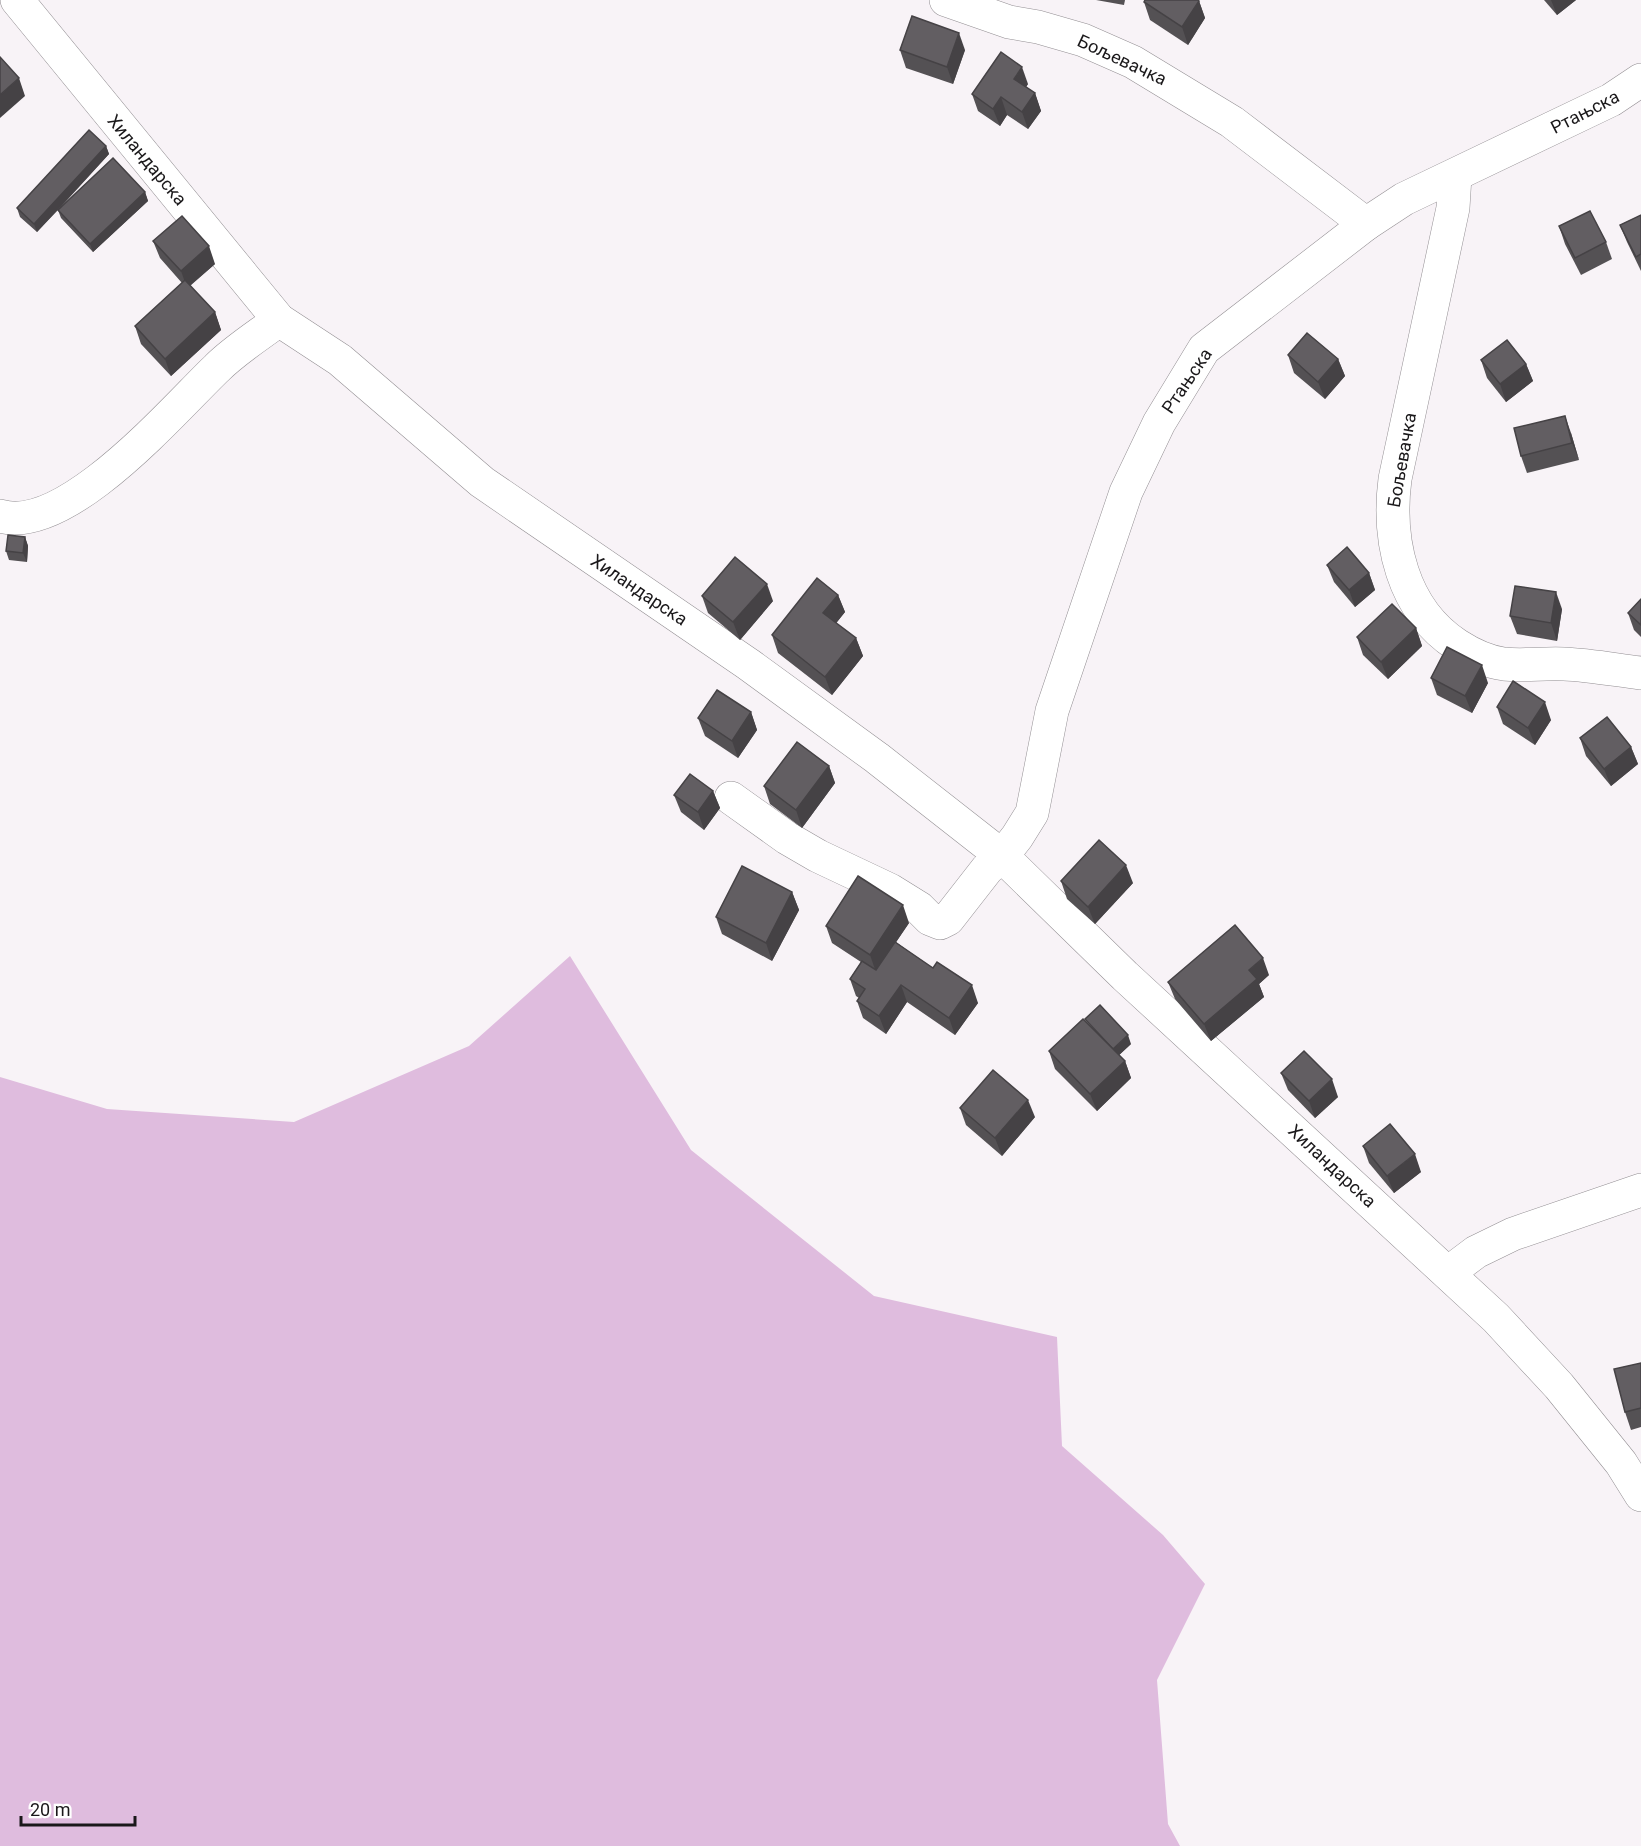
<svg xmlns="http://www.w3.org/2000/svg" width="1641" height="1846" font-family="Roboto,sans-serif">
  <rect width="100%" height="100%" fill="#f8f3f7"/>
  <polygon fill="#dfbcde" points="570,956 691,1150 874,1296 1057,1337 1062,1446 1163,1535 1205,1584 1157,1680 1168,1824 1180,1846 0,1846 0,1077 107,1109 294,1122 469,1046"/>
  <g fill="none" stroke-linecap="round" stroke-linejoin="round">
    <defs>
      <g id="minor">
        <polyline points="17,0 279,320 340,360 482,482 748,664 877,758 1002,856 1125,976 1496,1318 1559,1386 1621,1463 1641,1495"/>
        <polyline points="946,0 1009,22 1038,27 1083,40 1133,62 1232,122 1366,224"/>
        <path d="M1455 176 1453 208 1395 479C1387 541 1402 609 1457 645 1471 654 1488 662 1504 664 1524 666 1544 663 1564 664 1589 665 1616 670 1641 673"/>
        <path d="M0 516C66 536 173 410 217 368 235 350 259 335 279 320"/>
        <polyline points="731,798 787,838 818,856 890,890 919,908 930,919 940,923 948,919 987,869 1002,856 1017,837 1032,813 1052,711 1126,492 1159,423 1204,349 1366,224 1404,199 1611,100 1641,80"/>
        <polyline points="1448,1273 1476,1252 1513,1234 1641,1190"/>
      </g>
    </defs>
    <use href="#minor" stroke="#938f93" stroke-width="34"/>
    <use href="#minor" stroke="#fff" stroke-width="33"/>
  </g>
  <g fill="#545154">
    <polygon points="1096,0 1125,0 1124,5"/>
    <polygon points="1544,0 1576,0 1557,15"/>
    <polygon points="1199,1 1205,18 1188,45 1150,20 1144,2"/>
    <polygon points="900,50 965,50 953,84 906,68"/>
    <polygon points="1028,84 1026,87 1035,93 1041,111 1028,129 1007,115 1000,126 978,111 972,94"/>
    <polygon points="106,146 109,154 60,208 145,192 148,201 93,252 61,218 58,210 37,232 20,217 17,208"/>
    <polygon points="1641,215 1641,271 1627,242 1620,225"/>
    <polygon points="1559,226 1606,242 1612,259 1581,275 1565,244"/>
    <polygon points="153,241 215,264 190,286 215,312 221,330 171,376 141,344 135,326 182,283 160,258"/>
    <polygon points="1288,355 1338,359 1345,376 1325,399 1294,373"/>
    <polygon points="1481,360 1526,364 1533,381 1506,402 1487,378"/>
    <polygon points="1571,433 1579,460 1527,473 1521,456"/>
    <polygon points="25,537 28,546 27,562 9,560 6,551"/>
    <polygon points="1327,565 1369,573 1375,590 1355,607 1334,582"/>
    <polygon points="838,595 845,612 836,623 856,638 863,656 832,695 778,653 772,635"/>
    <polygon points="702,596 773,601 740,640 708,613"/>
    <polygon points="1641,599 1641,637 1634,630 1628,613"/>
    <polygon points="1562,609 1557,641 1517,634 1510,616"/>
    <polygon points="1416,628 1422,646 1388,679 1363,655 1357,637"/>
    <polygon points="1431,678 1488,683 1472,713 1437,695"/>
    <polygon points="1497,707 1551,720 1535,745 1503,724"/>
    <polygon points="751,712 757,730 738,758 705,736 698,718"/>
    <polygon points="1580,738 1631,747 1638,764 1611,786 1586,756"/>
    <polygon points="829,766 835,783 802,828 770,804 764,786"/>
    <polygon points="713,791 720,808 704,830 681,812 674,795"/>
    <polygon points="1061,881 1133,883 1095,924 1067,899"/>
    <polygon points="792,892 799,910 772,961 722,934 716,917"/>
    <polygon points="909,923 896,942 978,1003 955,1035 907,1002 886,1034 863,1018 857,1001 859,998 856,996 850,979 861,962 832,943 826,926"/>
    <polygon points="1269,975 1259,984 1264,997 1211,1041 1175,999 1168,982"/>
    <polygon points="1131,1044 1119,1055 1125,1061 1131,1078 1097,1111 1055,1069 1049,1051"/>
    <polygon points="1281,1073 1338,1097 1315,1118 1288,1090"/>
    <polygon points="960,1108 1035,1117 1002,1156 966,1125"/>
    <polygon points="1363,1146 1421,1172 1394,1193 1369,1163"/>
    <polygon points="1641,1363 1641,1427 1631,1430 1625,1412"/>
  </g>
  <g fill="#454245">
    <polygon points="1551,0 1576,0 1557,15"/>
    <polygon points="1199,1 1205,18 1188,45 1182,27"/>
    <polygon points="959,33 965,50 953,84 947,67"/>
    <polygon points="1022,67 1028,84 1020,96 1014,79"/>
    <polygon points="19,78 25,96 0,118 0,95"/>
    <polygon points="1035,93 1041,111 1028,129 1022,112"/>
    <polygon points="1001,97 1007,115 1000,126 993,109"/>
    <polygon points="106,146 109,154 37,232 34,224"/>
    <polygon points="145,192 148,201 93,252 90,244"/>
    <polygon points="209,246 215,264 187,288 181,271"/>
    <polygon points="215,312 221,330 171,376 165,359"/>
    <polygon points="1338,359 1345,376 1325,399 1318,382"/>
    <polygon points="1526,364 1533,381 1506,402 1500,384"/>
    <polygon points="1565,416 1571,433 1579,460 1572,443"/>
    <polygon points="25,537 28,546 27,562 23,553"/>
    <polygon points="1369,573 1375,590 1355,607 1349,590"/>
    <polygon points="767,584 773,601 740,640 733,622"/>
    <polygon points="1556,592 1562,609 1557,641 1551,623"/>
    <polygon points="838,595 845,612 830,631 823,613"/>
    <polygon points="1416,628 1422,646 1388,679 1381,662"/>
    <polygon points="856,638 863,656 832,695 825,677"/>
    <polygon points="1482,665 1488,683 1472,713 1465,696"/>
    <polygon points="1545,702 1551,720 1535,745 1528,728"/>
    <polygon points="751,712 757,730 738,758 732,741"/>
    <polygon points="1631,747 1638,764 1611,786 1604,769"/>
    <polygon points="829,766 835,783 802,828 796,810"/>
    <polygon points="713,791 720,808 704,830 698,812"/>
    <polygon points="1126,865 1133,883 1095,924 1088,907"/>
    <polygon points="792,892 799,910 772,961 766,943"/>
    <polygon points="903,905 909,923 876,972 870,955"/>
    <polygon points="1263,958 1269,975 1259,984 1264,997 1211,1041 1204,1024 1249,970"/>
    <polygon points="901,985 907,1002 886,1034 879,1016"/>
    <polygon points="972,985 978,1003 955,1035 949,1018"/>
    <polygon points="1128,1035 1131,1044 1116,1058 1113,1049"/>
    <polygon points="1125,1061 1131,1078 1097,1111 1090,1094"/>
    <polygon points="1332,1079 1338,1097 1315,1118 1309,1101"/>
    <polygon points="1028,1100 1035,1117 1002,1156 995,1138"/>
    <polygon points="1415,1154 1421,1172 1394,1193 1387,1176"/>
  </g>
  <g fill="#625e62" stroke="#454245" stroke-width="1.5">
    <polygon points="1145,0 1198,0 1199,1 1182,27 1144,2"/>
    <polygon points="912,16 959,33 947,67 900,50"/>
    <polygon points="1001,52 1022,67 1014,79 1035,93 1022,112 1001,97 993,109 972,94"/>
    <polygon points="0,57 19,78 0,95"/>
    <polygon points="89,130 106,146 34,224 17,208"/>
    <polygon points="113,158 145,192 90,244 58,210"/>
    <polygon points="1590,211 1606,242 1575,258 1559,226"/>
    <polygon points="1641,215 1641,254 1636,257 1620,225"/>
    <polygon points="182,216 209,246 181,271 153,241"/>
    <polygon points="185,280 215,312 165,359 135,326"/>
    <polygon points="1307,333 1338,359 1318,382 1288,355"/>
    <polygon points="1507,340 1526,364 1500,384 1481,360"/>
    <polygon points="1565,416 1572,443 1521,456 1514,428"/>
    <polygon points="8,535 25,537 23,553 6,551"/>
    <polygon points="1347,547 1369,573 1349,590 1327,565"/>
    <polygon points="735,557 767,584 733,622 702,596"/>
    <polygon points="817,578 838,595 823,613 856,638 825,677 772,635"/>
    <polygon points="1515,586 1556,592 1551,623 1510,616"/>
    <polygon points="1641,599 1641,625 1628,613"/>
    <polygon points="1392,604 1416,628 1381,662 1357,637"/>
    <polygon points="1447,647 1482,665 1465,696 1431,678"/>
    <polygon points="1513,681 1545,702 1528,728 1497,707"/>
    <polygon points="717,690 751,712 732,741 698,718"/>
    <polygon points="1607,717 1631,747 1604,769 1580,738"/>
    <polygon points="797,742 829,766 796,810 764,786"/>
    <polygon points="690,774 713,791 698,812 674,795"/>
    <polygon points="1099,840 1126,865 1088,907 1061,881"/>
    <polygon points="742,866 792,892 766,943 716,917"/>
    <polygon points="858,876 903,905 870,955 826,926"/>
    <polygon points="1235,925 1263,958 1249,970 1257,979 1204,1024 1168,982"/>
    <polygon points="895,942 933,968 937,962 972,985 949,1018 901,985 879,1016 857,1001 865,989 850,979 862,961 876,970"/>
    <polygon points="1100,1005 1128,1035 1113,1049 1085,1019"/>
    <polygon points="1083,1019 1125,1061 1090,1094 1049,1051"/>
    <polygon points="1304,1051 1332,1079 1309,1101 1281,1073"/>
    <polygon points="993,1070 1028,1100 995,1138 960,1108"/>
    <polygon points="1390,1124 1415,1154 1387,1176 1363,1146"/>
    <polygon points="1641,1363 1641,1408 1625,1412 1614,1369"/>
  </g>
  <g text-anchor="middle" stroke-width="6" stroke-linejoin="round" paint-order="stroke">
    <g font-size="18" fill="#1a181a" stroke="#fff">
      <text transform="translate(1122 60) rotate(25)" y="6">Бољевачка</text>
      <text transform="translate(1585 112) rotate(-27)" y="6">Ртањска</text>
      <text transform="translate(147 160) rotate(50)" y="6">Хиландарска</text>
      <text transform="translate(1187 381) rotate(-56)" y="6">Ртањска</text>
      <text transform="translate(1402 460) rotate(-80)" y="6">Бољевачка</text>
      <text transform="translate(639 590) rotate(34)" y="6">Хиландарска</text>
      <text transform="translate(1332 1166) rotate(43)" y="6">Хиландарска</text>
    </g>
  </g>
  <path d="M21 1816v9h114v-9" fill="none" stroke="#1a181a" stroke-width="3"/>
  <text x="30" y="1816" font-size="18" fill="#1a181a" stroke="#ffffff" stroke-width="4.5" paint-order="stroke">20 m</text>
</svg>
